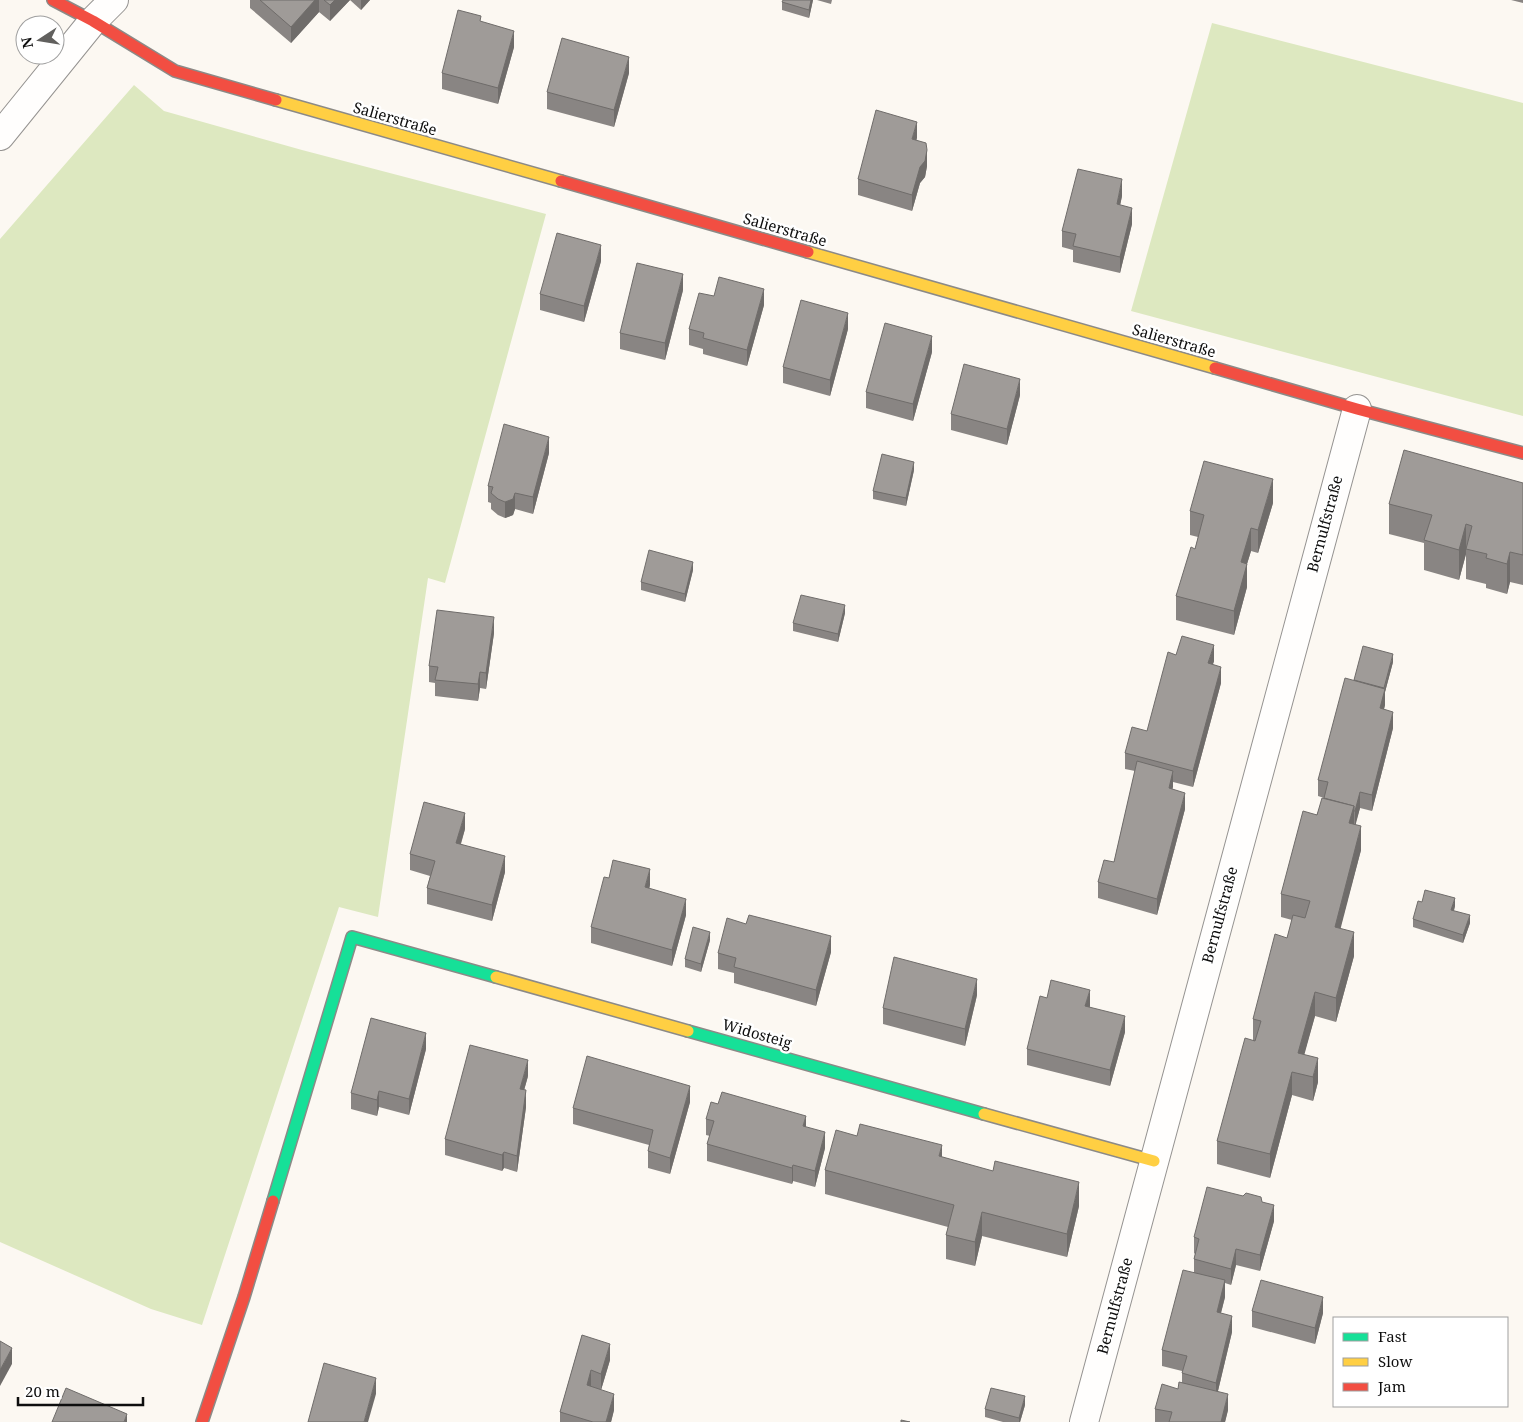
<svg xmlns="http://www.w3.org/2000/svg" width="1523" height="1422" font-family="'Noto Serif',serif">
  <rect width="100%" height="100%" fill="#fcf8f2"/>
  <g fill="#dde8c0">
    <polygon points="1212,23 1523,103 1523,416 1131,311"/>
    <polygon points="134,85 164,111 302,150 546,214 445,583 428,578 378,917 339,907 202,1325 151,1309 0,1242 0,239"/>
  </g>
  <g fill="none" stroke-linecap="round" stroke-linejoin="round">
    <defs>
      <g id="street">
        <polyline points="0,136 93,21 114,0"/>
        <polyline points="1084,1422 1357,409"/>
      </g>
      <g id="fast">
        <polyline points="688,1031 984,1114"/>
        <polyline points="273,1201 352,937 496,977"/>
      </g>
      <g id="slow">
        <polyline points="276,100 561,181"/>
        <polyline points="808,252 1215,368"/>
        <polyline points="496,977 688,1031"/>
        <polyline points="984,1114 1154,1161"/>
      </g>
      <g id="jam">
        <polyline points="53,0 93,21 175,71 276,100"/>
        <polyline points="561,181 808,252"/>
        <polyline points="1215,368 1357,409 1523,453"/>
        <polyline points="202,1422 244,1297 273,1201"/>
      </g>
    </defs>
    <use href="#street" stroke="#959391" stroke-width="30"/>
    <use href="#fast" stroke="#8c8a87" stroke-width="14"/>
    <use href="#slow" stroke="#8c8a87" stroke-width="14"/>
    <use href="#jam" stroke="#8c8a87" stroke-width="14"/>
    <use href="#street" stroke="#fffefd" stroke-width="28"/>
    <use href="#fast" stroke="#16e098" stroke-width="11"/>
    <use href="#slow" stroke="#ffcf43" stroke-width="11"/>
    <use href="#jam" stroke="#f24e42" stroke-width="11"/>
  </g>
  <g fill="#898583">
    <polygon points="250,0 350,0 330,21 319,12 291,43 250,8"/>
    <polygon points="350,0 370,0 361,10"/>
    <polygon points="813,0 809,18 782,10 782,2"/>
    <polygon points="817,0 832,0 831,4"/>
    <polygon points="1511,0 1523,0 1523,3"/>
    <polygon points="481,22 514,47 498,104 442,89 442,73"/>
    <polygon points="629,73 614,127 547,109 547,92"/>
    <polygon points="917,138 916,140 927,166 925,177 920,183 912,211 858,195 858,179"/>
    <polygon points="1122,196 1120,205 1132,224 1120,273 1073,262 1073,250 1062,247 1062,231"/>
    <polygon points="601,261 584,322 540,310 540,294"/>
    <polygon points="683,290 665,360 620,349 620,333"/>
    <polygon points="714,296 764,305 747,366 703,354 703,349 689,345 689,329"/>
    <polygon points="848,329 830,396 783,383 783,367"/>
    <polygon points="932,352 913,421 866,408 866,392"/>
    <polygon points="1020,395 1007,445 951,430 951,414"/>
    <polygon points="549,453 533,514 515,509 513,515 505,518 498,515 491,509 491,503 488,502 488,486"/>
    <polygon points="914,470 906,506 873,499 873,491"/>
    <polygon points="1523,483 1523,585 1510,582 1507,594 1486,588 1486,584 1466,579 1466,554 1459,580 1424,570 1424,543 1389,534 1389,504"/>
    <polygon points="1273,503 1258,553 1251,551 1247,564 1247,587 1234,635 1176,620 1176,596 1195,549 1198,537 1190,535 1190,511"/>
    <polygon points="693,570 685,602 641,590 641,582"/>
    <polygon points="845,613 838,642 793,631 793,623"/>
    <polygon points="494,633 486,689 480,688 478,701 435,696 435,683 429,682 429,666"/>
    <polygon points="1176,655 1214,661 1213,664 1221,683 1193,787 1173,782 1172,789 1185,809 1157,915 1098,898 1098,882 1114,862 1135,771 1125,769 1125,753 1147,731"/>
    <polygon points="1393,662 1385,692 1385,705 1384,709 1393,728 1372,811 1360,808 1355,825 1361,850 1340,928 1354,956 1336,1022 1315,1016 1304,1054 1318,1082 1313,1101 1292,1095 1270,1178 1217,1164 1217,1141 1253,1040 1253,1019 1287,938 1292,920 1281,917 1281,894 1324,798 1318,796 1318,780 1354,680"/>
    <polygon points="465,829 461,844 505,872 492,921 427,904 427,888 430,876 410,870 410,854"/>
    <polygon points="650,885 649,889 686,915 672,966 591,943 591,927"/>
    <polygon points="1422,902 1455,906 1454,911 1470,923 1463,943 1413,927 1413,919"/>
    <polygon points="710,940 701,972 685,967 685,959"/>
    <polygon points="831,952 816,1006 734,983 734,973 718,969 718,953"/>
    <polygon points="977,995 965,1046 883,1024 883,1008"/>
    <polygon points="1047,998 1090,1006 1089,1007 1125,1032 1110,1086 1027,1065 1027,1049"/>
    <polygon points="426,1049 409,1115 379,1107 377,1116 351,1109 351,1093"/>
    <polygon points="528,1076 524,1090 526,1107 517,1172 504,1168 502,1171 445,1155 445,1139"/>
    <polygon points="690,1102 670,1174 648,1168 648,1151 649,1145 573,1124 573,1108"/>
    <polygon points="706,1119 806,1127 825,1148 815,1187 793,1181 792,1184 707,1161 707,1144 710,1136 706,1135"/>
    <polygon points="857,1136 942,1157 1079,1206 1067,1257 982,1236 975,1266 946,1259 946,1235 948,1227 825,1194 825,1170"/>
    <polygon points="1262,1202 1274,1221 1260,1271 1236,1265 1231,1285 1225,1283 1225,1297 1221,1313 1232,1332 1218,1391 1228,1410 1225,1422 1155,1422 1155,1409 1178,1389 1182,1382 1182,1371 1162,1366 1162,1350 1194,1273 1194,1259 1195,1254 1194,1253 1194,1237"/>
    <polygon points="1252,1311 1323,1313 1315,1344 1252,1327"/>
    <polygon points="582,1335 610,1360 601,1390 614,1410 611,1422 560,1422 560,1412"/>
    <polygon points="1025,1405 1020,1422 1003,1422 985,1417 985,1409"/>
  </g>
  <g fill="#6f6c6a">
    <polygon points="315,0 319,0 319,12 291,43 291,27"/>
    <polygon points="335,0 350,0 330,21 330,5"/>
    <polygon points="361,0 370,0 361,10"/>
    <polygon points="811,0 813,0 809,18 809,10"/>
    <polygon points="514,31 514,47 498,104 498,88"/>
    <polygon points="629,57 629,73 614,127 614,110"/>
    <polygon points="917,122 917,138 912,155 912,139"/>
    <polygon points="927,150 927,166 925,177 920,183 912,211 912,195 920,167"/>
    <polygon points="1122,179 1122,196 1117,220 1117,204"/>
    <polygon points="1132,208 1132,224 1120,273 1120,257"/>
    <polygon points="601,245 601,261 584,322 584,306"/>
    <polygon points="683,274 683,290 665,360 665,343"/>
    <polygon points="764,289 764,305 747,366 747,350"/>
    <polygon points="848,313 848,329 830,396 830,380"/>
    <polygon points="932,336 932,352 913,421 913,404"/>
    <polygon points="1020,379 1020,395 1007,445 1007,429"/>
    <polygon points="549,437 549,453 533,514 533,497"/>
    <polygon points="914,462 914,470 906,506 906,498"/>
    <polygon points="1273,479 1273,503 1258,553 1258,530"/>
    <polygon points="515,493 515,509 513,515 505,518 505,502"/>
    <polygon points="1466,524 1466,554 1459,580 1459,550"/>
    <polygon points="1251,528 1251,551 1247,564 1247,587 1234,635 1234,611 1241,562"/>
    <polygon points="1510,552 1510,582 1507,594 1507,564"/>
    <polygon points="693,562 693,570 685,602 685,594"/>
    <polygon points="845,605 845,613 838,642 838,634"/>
    <polygon points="494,617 494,633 486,689 486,673"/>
    <polygon points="1214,645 1214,661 1208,679 1208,663"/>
    <polygon points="1393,654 1393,662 1385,692 1385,705 1380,724 1380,708"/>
    <polygon points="1221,667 1221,683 1193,787 1193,771"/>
    <polygon points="480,672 480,688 478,701 478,684"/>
    <polygon points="1393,712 1393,728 1372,811 1372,795"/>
    <polygon points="1173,771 1173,787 1169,805 1169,788"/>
    <polygon points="1360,792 1360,808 1355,827 1355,811"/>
    <polygon points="1185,793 1185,809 1157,915 1157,899"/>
    <polygon points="1354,806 1354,830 1349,823"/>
    <polygon points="465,813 465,829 456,859 456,843"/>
    <polygon points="1361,826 1361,850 1335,950 1335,927"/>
    <polygon points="505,856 505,872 492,921 492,905"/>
    <polygon points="650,869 650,885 645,903 645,887"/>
    <polygon points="1455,898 1455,906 1451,919 1451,910"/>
    <polygon points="686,899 686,915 672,966 672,950"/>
    <polygon points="1470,915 1470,923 1463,943 1463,935"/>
    <polygon points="710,932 710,940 701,972 701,964"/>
    <polygon points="1354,932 1354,956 1336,1022 1336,998"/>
    <polygon points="831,936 831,952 816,1006 816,990"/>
    <polygon points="977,979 977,995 965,1046 965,1029"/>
    <polygon points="1090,990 1090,1006 1085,1022 1085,1006"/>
    <polygon points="1315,992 1315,1016 1299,1074 1298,1053"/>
    <polygon points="1125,1016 1125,1032 1110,1086 1110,1070"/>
    <polygon points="426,1033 426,1049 409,1115 409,1099"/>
    <polygon points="1318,1058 1318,1082 1313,1101 1313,1077"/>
    <polygon points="528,1060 528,1076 520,1105 520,1089"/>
    <polygon points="1292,1072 1292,1095 1270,1178 1270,1154"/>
    <polygon points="690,1086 690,1102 670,1174 670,1158"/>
    <polygon points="526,1090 526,1107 517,1172 517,1156"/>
    <polygon points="379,1091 379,1107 377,1116 377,1100"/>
    <polygon points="806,1116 806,1132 803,1126"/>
    <polygon points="825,1132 825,1148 815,1187 815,1171"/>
    <polygon points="942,1145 942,1168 939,1156"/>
    <polygon points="504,1152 504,1168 502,1171 502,1155"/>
    <polygon points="793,1165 793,1181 792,1184 792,1168"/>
    <polygon points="1079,1182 1079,1206 1067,1257 1067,1234"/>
    <polygon points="1274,1205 1274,1221 1260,1271 1260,1255"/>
    <polygon points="982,1212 982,1236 975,1266 975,1242"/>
    <polygon points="1236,1249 1236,1265 1231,1285 1231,1269"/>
    <polygon points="1225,1280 1225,1297 1217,1328 1217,1312"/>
    <polygon points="1323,1297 1323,1313 1315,1344 1315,1328"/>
    <polygon points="1232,1316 1232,1332 1216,1399 1216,1383"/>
    <polygon points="610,1344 610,1360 601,1390 601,1374"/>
    <polygon points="12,1348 12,1364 0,1386 0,1370"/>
    <polygon points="591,1370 591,1387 587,1385"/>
    <polygon points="376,1378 376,1394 368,1422 364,1422"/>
    <polygon points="614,1394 614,1410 611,1422 606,1422"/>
    <polygon points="1228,1394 1228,1410 1225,1422 1221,1422"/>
    <polygon points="1025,1396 1025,1405 1020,1422 1019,1422 1019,1418"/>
    <polygon points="127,1414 127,1422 124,1422"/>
  </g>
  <g fill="#9f9b98" stroke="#6f6c6a">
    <polygon points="260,0 315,0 291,27"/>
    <polygon points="324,0 335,0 330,5"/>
    <polygon points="783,0 811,0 809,10 782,2"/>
    <polygon points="458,10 481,16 480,21 514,31 498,88 442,73"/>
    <polygon points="562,38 629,57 614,110 547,92"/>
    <polygon points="876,110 917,122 912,139 926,143 927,150 925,161 920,167 912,195 858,179"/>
    <polygon points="1078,169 1122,179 1117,204 1132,208 1120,257 1073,246 1076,234 1062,231"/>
    <polygon points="557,233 601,245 584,306 540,294"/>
    <polygon points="637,263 683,274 665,343 620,333"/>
    <polygon points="719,277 764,289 747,350 703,338 704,333 689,329 699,293 714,296"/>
    <polygon points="801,300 848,313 830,380 783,367"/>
    <polygon points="885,323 932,336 913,404 866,392"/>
    <polygon points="964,364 1020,379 1007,429 951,414"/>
    <polygon points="504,424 549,437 533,497 515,493 513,499 505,502 498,499 491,493 493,487 488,486"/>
    <polygon points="1404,450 1523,483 1523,555 1510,552 1507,564 1486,558 1487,554 1466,549 1472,526 1466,524 1459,550 1424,540 1432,515 1389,504"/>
    <polygon points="882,454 914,462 906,498 873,491"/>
    <polygon points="1204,461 1273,479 1258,530 1251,528 1241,562 1247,564 1234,611 1176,596 1191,547 1195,549 1204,515 1190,511"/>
    <polygon points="649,550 693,562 685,594 641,582"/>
    <polygon points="801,595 845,605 838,634 793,623"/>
    <polygon points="437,610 494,617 486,673 480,672 478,684 435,680 438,667 429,666"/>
    <polygon points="1182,636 1214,645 1208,663 1221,667 1193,771 1125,753 1132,727 1147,731 1168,652 1176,655"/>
    <polygon points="1363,646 1393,654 1384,688 1354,680"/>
    <polygon points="1345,678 1385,689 1380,708 1393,712 1372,795 1360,792 1355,811 1354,811 1354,806 1324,798 1328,782 1318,780"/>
    <polygon points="1137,761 1173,771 1169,788 1185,793 1157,899 1098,882 1104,860 1114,862"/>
    <polygon points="1322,798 1354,806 1349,823 1361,826 1335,927 1354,932 1336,998 1315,992 1298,1053 1318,1058 1313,1077 1292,1072 1270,1154 1217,1141 1245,1038 1255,1041 1261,1021 1253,1019 1275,934 1287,938 1293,915 1305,918 1310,901 1281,894 1303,811 1317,815"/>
    <polygon points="424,802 465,813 456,843 505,856 492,905 427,888 435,861 410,854"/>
    <polygon points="613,860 650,869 645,887 686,899 672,950 591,927 604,877 609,878"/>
    <polygon points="1425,890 1455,898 1451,910 1470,915 1463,935 1413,919 1418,901 1422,902"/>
    <polygon points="749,915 831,936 816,990 734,967 736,958 718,953 727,918 746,924"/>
    <polygon points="693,927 710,932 701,964 685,959"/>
    <polygon points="894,957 977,979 965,1029 883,1008"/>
    <polygon points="1051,980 1090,990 1085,1006 1125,1016 1110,1070 1027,1049 1040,996 1047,998"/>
    <polygon points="371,1018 426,1033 409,1099 379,1091 377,1100 351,1093"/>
    <polygon points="470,1045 528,1060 520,1089 526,1090 517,1156 504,1152 502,1155 445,1139"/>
    <polygon points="587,1056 690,1086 670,1158 648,1151 653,1130 573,1108"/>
    <polygon points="722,1092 806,1116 803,1126 825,1132 815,1171 793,1165 792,1168 707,1144 714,1121 706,1119 711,1102 718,1104"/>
    <polygon points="860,1124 942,1145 939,1156 993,1171 995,1161 1079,1182 1067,1234 982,1212 975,1242 946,1235 954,1205 825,1170 836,1130 857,1136"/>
    <polygon points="1207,1187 1243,1196 1246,1193 1261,1197 1262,1202 1274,1205 1260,1255 1236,1249 1231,1269 1194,1259 1199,1239 1194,1237"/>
    <polygon points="1183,1270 1225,1280 1217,1312 1232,1316 1216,1383 1182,1373 1187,1356 1162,1350"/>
    <polygon points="1261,1280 1323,1297 1315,1328 1252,1311"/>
    <polygon points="582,1335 610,1344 601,1374 591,1370 587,1385 614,1394 606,1422 593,1422 560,1412"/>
    <polygon points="0,1341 12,1348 0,1370"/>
    <polygon points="324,1363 376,1378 364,1422 308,1422"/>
    <polygon points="1179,1382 1228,1394 1221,1422 1169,1422 1172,1412 1155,1409 1162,1384 1178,1389"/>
    <polygon points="66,1388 127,1414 124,1422 52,1422"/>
    <polygon points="991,1388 1025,1396 1019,1418 985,1409"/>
    <polygon points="901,1420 910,1422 901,1422"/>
  </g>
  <g text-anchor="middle" stroke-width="5" stroke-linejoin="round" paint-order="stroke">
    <g font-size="15" fill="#0e0e0e" stroke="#fff">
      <text transform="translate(395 119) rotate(16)" y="5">Salierstraße</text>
      <text transform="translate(785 230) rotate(16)" y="5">Salierstraße</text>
      <text transform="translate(1174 341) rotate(16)" y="5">Salierstraße</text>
      <text transform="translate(1325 524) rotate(-75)" y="5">Bernulfstraße</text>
      <text transform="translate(1220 915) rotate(-75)" y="5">Bernulfstraße</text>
      <text transform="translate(757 1034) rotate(16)" y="5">Widosteig</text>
      <text transform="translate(1115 1306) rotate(-75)" y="5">Bernulfstraße</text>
    </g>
  </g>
  <rect x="1333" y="1317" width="175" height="90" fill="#ffffff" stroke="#9f9f9f"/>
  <rect x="1343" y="1333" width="25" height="8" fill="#16e098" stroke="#9f9f9f"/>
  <text x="1378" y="1342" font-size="15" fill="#0e0e0e">Fast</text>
  <rect x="1343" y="1358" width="25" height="8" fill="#ffcf43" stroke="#9f9f9f"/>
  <text x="1378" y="1367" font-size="15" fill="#0e0e0e">Slow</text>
  <rect x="1343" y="1383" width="25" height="8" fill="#f24e42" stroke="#9f9f9f"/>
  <text x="1378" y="1392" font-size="15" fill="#0e0e0e">Jam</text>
  <g transform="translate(40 40) rotate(258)"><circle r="24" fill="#ffffff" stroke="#9f9f9f"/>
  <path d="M0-4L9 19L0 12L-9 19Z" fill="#61605e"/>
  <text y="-8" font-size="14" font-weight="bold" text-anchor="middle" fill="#0e0e0e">N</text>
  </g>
  <path d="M18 1397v8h125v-8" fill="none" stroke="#0e0e0e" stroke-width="2.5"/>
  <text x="25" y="1397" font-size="15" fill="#0e0e0e" stroke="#ffffff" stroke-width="4" paint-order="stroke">20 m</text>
</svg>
